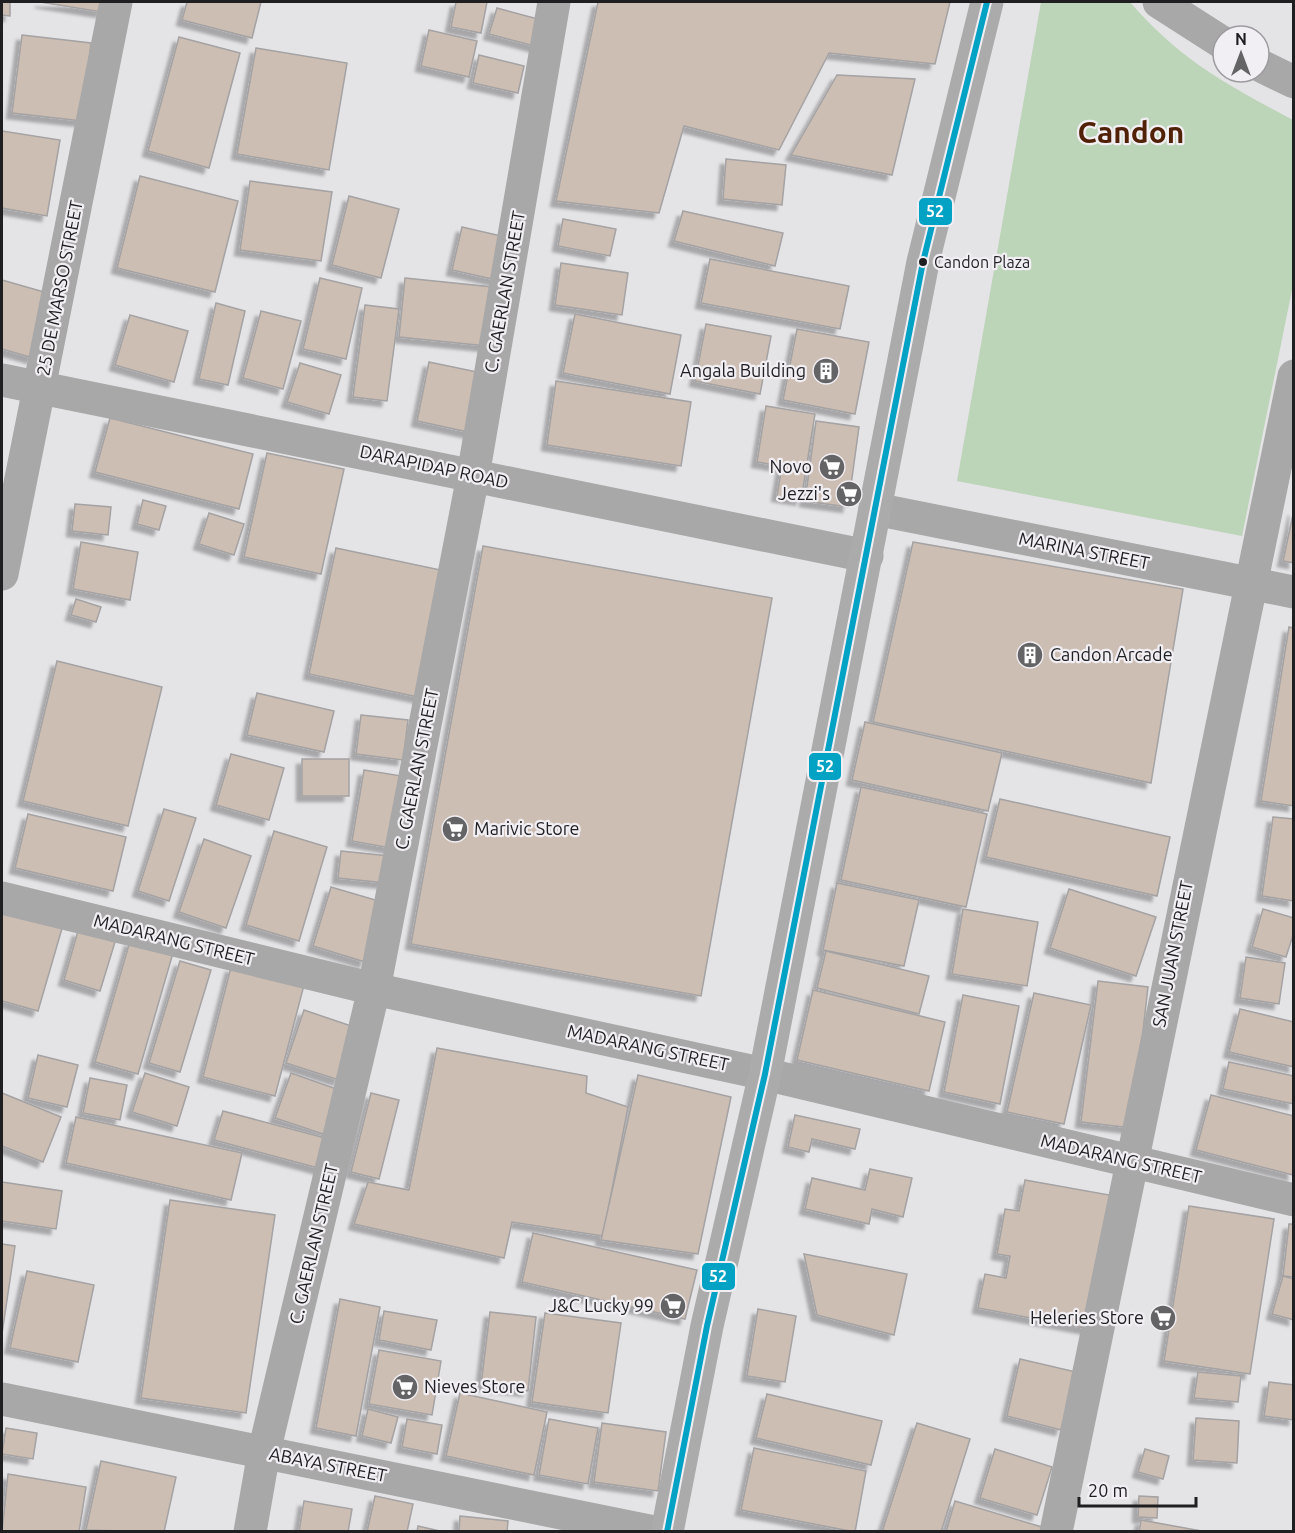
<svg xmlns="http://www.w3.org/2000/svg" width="1295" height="1533" font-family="Ubuntu,sans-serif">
  <defs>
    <filter id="shadow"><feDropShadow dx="-5.5" dy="5.5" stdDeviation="1.5" flood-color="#0004"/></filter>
  </defs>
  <rect width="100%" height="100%" fill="#e4e3e6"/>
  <path fill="#bcd4b7" d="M1041 2H1130C1180 60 1227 85 1293 120V285L1242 536 957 481Z"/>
  <g fill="#cdbeb3" stroke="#a4a2a3" stroke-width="1.5" filter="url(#shadow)">
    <polygon points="2,2 10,2 10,16 2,15"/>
    <polygon points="40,2 104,2 102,12"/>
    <polygon points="187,2 261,2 252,38 182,20"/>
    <polygon points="456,2 487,2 481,33 451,27"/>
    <polygon points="598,2 950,2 935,64 829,53 779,150 684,126 659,213 556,201"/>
    <polygon points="497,8 549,22 542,48 489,34"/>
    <polygon points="429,30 477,41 469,77 421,66"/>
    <polygon points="22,35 91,43 82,121 12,113"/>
    <polygon points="179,37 240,53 209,168 148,151"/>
    <polygon points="256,48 347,63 329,170 237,154"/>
    <polygon points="479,55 524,66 518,93 473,83"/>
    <polygon points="837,75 915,79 892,175 791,155"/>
    <polygon points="2,131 60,140 47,216 2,208"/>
    <polygon points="726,159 786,165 782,205 723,199"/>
    <polygon points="140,176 238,201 215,292 117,268"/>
    <polygon points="250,181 332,192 321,261 240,250"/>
    <polygon points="349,196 399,209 381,278 332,265"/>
    <polygon points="683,211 783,233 775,266 674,241"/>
    <polygon points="563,219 616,229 610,256 558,246"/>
    <polygon points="462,227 510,238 501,281 452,270"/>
    <polygon points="710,259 849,286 840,329 701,303"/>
    <polygon points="561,263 628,273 622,315 555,305"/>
    <polygon points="320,278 362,288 346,359 303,349"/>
    <polygon points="405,278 493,287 487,346 399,337"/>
    <polygon points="2,280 51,294 33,358 2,349"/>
    <polygon points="216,303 245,311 228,385 199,379"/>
    <polygon points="365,305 399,309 387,401 353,397"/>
    <polygon points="261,311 301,321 283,389 243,378"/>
    <polygon points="575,314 681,335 670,394 563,373"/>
    <polygon points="130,315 188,331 174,382 115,365"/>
    <polygon points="706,324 771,336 760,394 695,381"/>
    <polygon points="797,329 869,342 855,414 783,400"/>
    <polygon points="429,362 487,374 473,433 417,421"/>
    <polygon points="300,363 341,375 329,414 287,402"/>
    <polygon points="556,381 691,402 681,466 547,445"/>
    <polygon points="766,406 815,414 801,500 777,496 782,466 757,462"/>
    <polygon points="110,418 253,454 239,509 95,472"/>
    <polygon points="816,421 859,427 848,507 805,501"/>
    <polygon points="267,453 344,469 321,574 244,557"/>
    <polygon points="143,500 166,506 159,530 137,524"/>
    <polygon points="75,504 111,507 108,535 72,531"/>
    <polygon points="1294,510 1294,563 1283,561"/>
    <polygon points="209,513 244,524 234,555 199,544"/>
    <polygon points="81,542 138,552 130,600 73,589"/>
    <polygon points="913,542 1183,589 1151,783 873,722"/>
    <polygon points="483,546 772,598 701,996 411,944"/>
    <polygon points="336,548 450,572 423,698 309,674"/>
    <polygon points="76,599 101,607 96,622 71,615"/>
    <polygon points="1289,627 1294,628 1294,806 1261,801"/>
    <polygon points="57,661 162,687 128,826 23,801"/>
    <polygon points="257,693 334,711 324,752 247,735"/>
    <polygon points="361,715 408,720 403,760 356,754"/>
    <polygon points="865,722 1002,753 988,811 852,780"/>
    <polygon points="231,754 284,768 269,820 216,805"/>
    <rect x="302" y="759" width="47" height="37"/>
    <polygon points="364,770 408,777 396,849 352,841"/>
    <polygon points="861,787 987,814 966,907 841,880"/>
    <polygon points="1000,799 1170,837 1157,896 986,857"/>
    <polygon points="164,809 196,818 169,901 138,891"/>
    <polygon points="28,814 126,837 113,891 15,868"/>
    <polygon points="1273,817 1294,819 1294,901 1262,896"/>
    <polygon points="274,831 327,847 299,941 246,925"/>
    <polygon points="204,839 251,856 226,928 179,912"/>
    <polygon points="341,851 389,856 386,883 338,878"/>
    <polygon points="837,883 919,900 904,966 823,950"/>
    <polygon points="331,887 382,902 365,962 313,946"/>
    <polygon points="1069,889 1156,917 1136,976 1050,948"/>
    <polygon points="2,907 63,925 38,1011 2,1001"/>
    <polygon points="963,909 1038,922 1027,986 952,974"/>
    <polygon points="1263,909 1294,918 1294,932 1286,957 1252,947"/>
    <polygon points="78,931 115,942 100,991 64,980"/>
    <polygon points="130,941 173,953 138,1074 95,1062"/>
    <polygon points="826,951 929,976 919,1014 817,988"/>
    <polygon points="1246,957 1285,963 1279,1004 1240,998"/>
    <polygon points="180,961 211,970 180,1072 149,1063"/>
    <polygon points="231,967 304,985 275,1096 203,1077"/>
    <polygon points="1098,981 1148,987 1132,1128 1081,1122"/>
    <polygon points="813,990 945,1022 929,1091 797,1060"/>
    <polygon points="1034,993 1091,1005 1064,1124 1007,1112"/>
    <polygon points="963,995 1019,1006 1000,1104 944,1092"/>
    <polygon points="1240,1009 1294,1022 1294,1067 1229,1052"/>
    <polygon points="304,1010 357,1028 339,1080 286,1063"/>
    <polygon points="437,1048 587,1076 586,1093 628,1107 603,1236 512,1222 504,1258 354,1224 368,1182 409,1190"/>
    <polygon points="38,1055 78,1065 67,1107 28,1098"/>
    <polygon points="1229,1062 1294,1076 1294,1104 1223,1089"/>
    <polygon points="145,1073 189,1087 177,1126 132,1112"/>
    <polygon points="291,1073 345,1092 329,1136 275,1118"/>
    <polygon points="638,1075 731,1097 698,1254 601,1240"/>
    <polygon points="90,1078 127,1085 120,1120 83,1113"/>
    <polygon points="2,1093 61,1117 43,1162 2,1146"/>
    <polygon points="371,1093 399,1100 379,1179 351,1172"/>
    <polygon points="1211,1095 1294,1116 1293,1175 1196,1150"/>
    <polygon points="223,1111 329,1139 322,1169 214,1140"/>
    <polygon points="795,1115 860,1129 855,1149 812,1139 809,1152 788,1147"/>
    <polygon points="76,1117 242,1153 231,1200 66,1163"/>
    <polygon points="870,1169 912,1178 903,1217 872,1209 869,1224 805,1209 812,1178 865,1190"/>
    <polygon points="1025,1180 1115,1196 1090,1329 978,1308 985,1274 1006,1278 1010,1256 997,1254 1005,1209 1019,1211"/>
    <polygon points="2,1182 62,1191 56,1229 2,1221"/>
    <polygon points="170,1200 275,1215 246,1413 141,1398"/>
    <polygon points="1189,1206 1274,1219 1250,1374 1164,1361"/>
    <polygon points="1289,1224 1294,1224 1294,1277 1283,1276"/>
    <polygon points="533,1233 697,1270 685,1319 522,1282"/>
    <polygon points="2,1244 15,1246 2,1334"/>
    <polygon points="804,1254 907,1274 894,1335 817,1315"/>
    <polygon points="27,1271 94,1285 78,1362 10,1348"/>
    <polygon points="1283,1276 1294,1279 1294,1320 1272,1314"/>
    <polygon points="340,1299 380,1307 356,1436 316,1428"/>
    <polygon points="758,1309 796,1316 785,1382 747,1376"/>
    <polygon points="384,1311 437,1320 431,1350 379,1340"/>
    <polygon points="490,1312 536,1317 528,1391 481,1385"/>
    <polygon points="545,1313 621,1323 608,1413 532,1402"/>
    <polygon points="379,1350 441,1361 432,1415 369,1404"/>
    <polygon points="1020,1359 1076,1372 1061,1430 1007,1416"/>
    <polygon points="1198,1372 1241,1376 1238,1402 1194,1398"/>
    <polygon points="1269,1382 1294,1385 1294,1420 1264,1416"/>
    <polygon points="460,1393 547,1412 534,1475 446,1456"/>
    <polygon points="767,1394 882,1421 871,1465 756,1438"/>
    <polygon points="368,1409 398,1417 391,1443 362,1436"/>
    <polygon points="1196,1418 1239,1421 1237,1463 1193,1460"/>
    <polygon points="407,1419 442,1425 437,1454 402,1447"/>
    <polygon points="549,1419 598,1428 588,1484 539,1475"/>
    <polygon points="602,1423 666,1432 658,1491 594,1482"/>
    <polygon points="917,1423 970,1439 941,1532 882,1532"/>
    <polygon points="6,1428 37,1433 33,1459 2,1454"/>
    <polygon points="754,1448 866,1471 855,1532 741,1510"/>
    <polygon points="995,1449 1052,1467 1037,1515 980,1498"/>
    <polygon points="1145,1449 1169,1456 1163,1479 1138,1472"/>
    <polygon points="101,1461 176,1477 164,1532 86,1530"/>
    <polygon points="8,1474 86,1487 79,1532 2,1532"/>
    <polygon points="375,1496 413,1504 407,1532 367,1532"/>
    <polygon points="1139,1496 1158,1497 1157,1518 1138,1517"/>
    <polygon points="304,1501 352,1509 348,1532 299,1532"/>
    <polygon points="955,1501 1042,1527 1040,1532 946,1532"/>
    <polygon points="460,1516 508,1521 507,1532 459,1532"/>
    <polygon points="1141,1520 1207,1532 1139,1532"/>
    <polygon points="418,1526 444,1532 417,1532"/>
  </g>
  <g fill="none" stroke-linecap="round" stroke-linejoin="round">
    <g stroke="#a9a8a8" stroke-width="33">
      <polyline points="1159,2 1223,43"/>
      <polyline points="1259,65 1294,82"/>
      <polyline points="2,380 867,556"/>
      <polyline points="875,509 1294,592"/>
      <polyline points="2,574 116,2"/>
      <polyline points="2,898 374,989 765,1074 1294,1200"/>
      <polyline points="2,1399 654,1532"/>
      <polyline points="250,1532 264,1452 374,989 473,476 554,2"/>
      <polyline points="1056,1532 1294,376"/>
    </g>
    <polyline stroke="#acabab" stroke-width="33" points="667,1532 707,1326 765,1074 923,262 987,2"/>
    <defs>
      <polyline id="bus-1" points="667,1532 707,1326 765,1074 923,262 987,2"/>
    </defs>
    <use href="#bus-1" stroke="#f1eff4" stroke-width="10"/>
    <use href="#bus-1" stroke="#02a2c5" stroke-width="6"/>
  </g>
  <defs>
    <symbol id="building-disc" viewBox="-11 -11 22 22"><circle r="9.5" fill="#646365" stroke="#f1eff4"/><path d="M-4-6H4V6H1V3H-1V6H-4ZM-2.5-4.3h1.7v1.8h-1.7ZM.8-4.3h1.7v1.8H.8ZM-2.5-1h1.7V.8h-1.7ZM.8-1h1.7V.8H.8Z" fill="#fff"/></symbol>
    <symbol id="supermarket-disc" viewBox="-11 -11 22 22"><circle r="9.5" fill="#646365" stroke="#f1eff4"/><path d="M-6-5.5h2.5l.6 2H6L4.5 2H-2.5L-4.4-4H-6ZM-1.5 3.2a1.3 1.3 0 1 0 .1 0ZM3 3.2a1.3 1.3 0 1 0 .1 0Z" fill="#fff"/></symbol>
  </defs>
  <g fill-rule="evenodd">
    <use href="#building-disc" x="811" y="356" width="30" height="30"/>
    <use href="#supermarket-disc" x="817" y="452" width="30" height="30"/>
    <use href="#supermarket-disc" x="834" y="479" width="30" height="30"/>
    <use href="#building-disc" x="1015" y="640" width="30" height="30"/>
    <use href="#supermarket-disc" x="440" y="814" width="30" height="30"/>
    <use href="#supermarket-disc" x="658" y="1291" width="30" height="30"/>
    <use href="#supermarket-disc" x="1148" y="1303" width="30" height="30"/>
    <use href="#supermarket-disc" x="390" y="1372" width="30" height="30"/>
  </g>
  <circle fill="#1f1e20" stroke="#f1eff4" stroke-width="2" cx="923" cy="262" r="5"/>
  <g text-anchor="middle" stroke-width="4.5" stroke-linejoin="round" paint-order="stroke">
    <g font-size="16" fill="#1f1e20" stroke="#f1eff4" text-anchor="start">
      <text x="934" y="268">Candon Plaza</text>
    </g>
    <g font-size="18" fill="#1f1e20" stroke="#f1eff4">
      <text transform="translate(60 288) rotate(-79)" y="6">25 DE MARSO STREET</text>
      <text transform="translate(505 292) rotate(-80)" y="6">C. GAERLAN STREET</text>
      <text transform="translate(434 467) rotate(12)" y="6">DARAPIDAP ROAD</text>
      <text transform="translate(1084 551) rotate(11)" y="6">MARINA STREET</text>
      <text transform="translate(417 769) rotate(-79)" y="6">C. GAERLAN STREET</text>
      <text transform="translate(174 940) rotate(14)" y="6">MADARANG STREET</text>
      <text transform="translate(1173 954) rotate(-79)" y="6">SAN JUAN STREET</text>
      <text transform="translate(648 1048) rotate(12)" y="6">MADARANG STREET</text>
      <text transform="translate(1121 1159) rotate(13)" y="6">MADARANG STREET</text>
      <text transform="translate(314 1244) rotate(-77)" y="6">C. GAERLAN STREET</text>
      <text transform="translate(328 1465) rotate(11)" y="6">ABAYA STREET</text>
    </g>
    <g font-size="18" fill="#1f1e20" stroke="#f1eff4" text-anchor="end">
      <text x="806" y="377">Angala Building</text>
      <text x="812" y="473">Novo</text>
      <text x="830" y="500">Jezzi's</text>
      <text x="1050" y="661" text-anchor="start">Candon Arcade</text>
      <text x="474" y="835" text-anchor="start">Marivic Store</text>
      <text x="654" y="1312">J&amp;C Lucky 99</text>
      <text x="1144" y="1324">Heleries Store</text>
      <text x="424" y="1393" text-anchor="start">Nieves Store</text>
    </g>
    <g font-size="30" font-weight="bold" fill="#502106" stroke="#f1eff4">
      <text x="1131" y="143">Candon</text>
    </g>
  </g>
  <g stroke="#f1eff4" stroke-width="2">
    <rect x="918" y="197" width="35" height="29" rx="6" fill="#02a2c5"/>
    <rect x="808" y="752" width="34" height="29" rx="6" fill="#02a2c5"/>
    <rect x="701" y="1262" width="35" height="29" rx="6" fill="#02a2c5"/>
  </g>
  <g font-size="16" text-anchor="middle" font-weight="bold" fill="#fff">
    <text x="935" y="217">52</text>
    <text x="825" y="772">52</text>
    <text x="718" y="1282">52</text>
  </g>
  <rect width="1295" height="1533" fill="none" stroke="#1f1e20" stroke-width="6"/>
  <g transform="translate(1241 54)"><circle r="28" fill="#f1eff4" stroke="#9d9b9f" stroke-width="1.5"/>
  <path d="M0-4.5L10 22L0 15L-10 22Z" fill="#646365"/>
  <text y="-9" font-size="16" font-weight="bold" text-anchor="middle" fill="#1f1e20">N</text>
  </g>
  <path d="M1079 1497v9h117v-9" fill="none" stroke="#1f1e20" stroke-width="3"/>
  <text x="1088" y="1497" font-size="18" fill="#1f1e20" stroke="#f1eff4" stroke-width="4.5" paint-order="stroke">20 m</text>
</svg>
